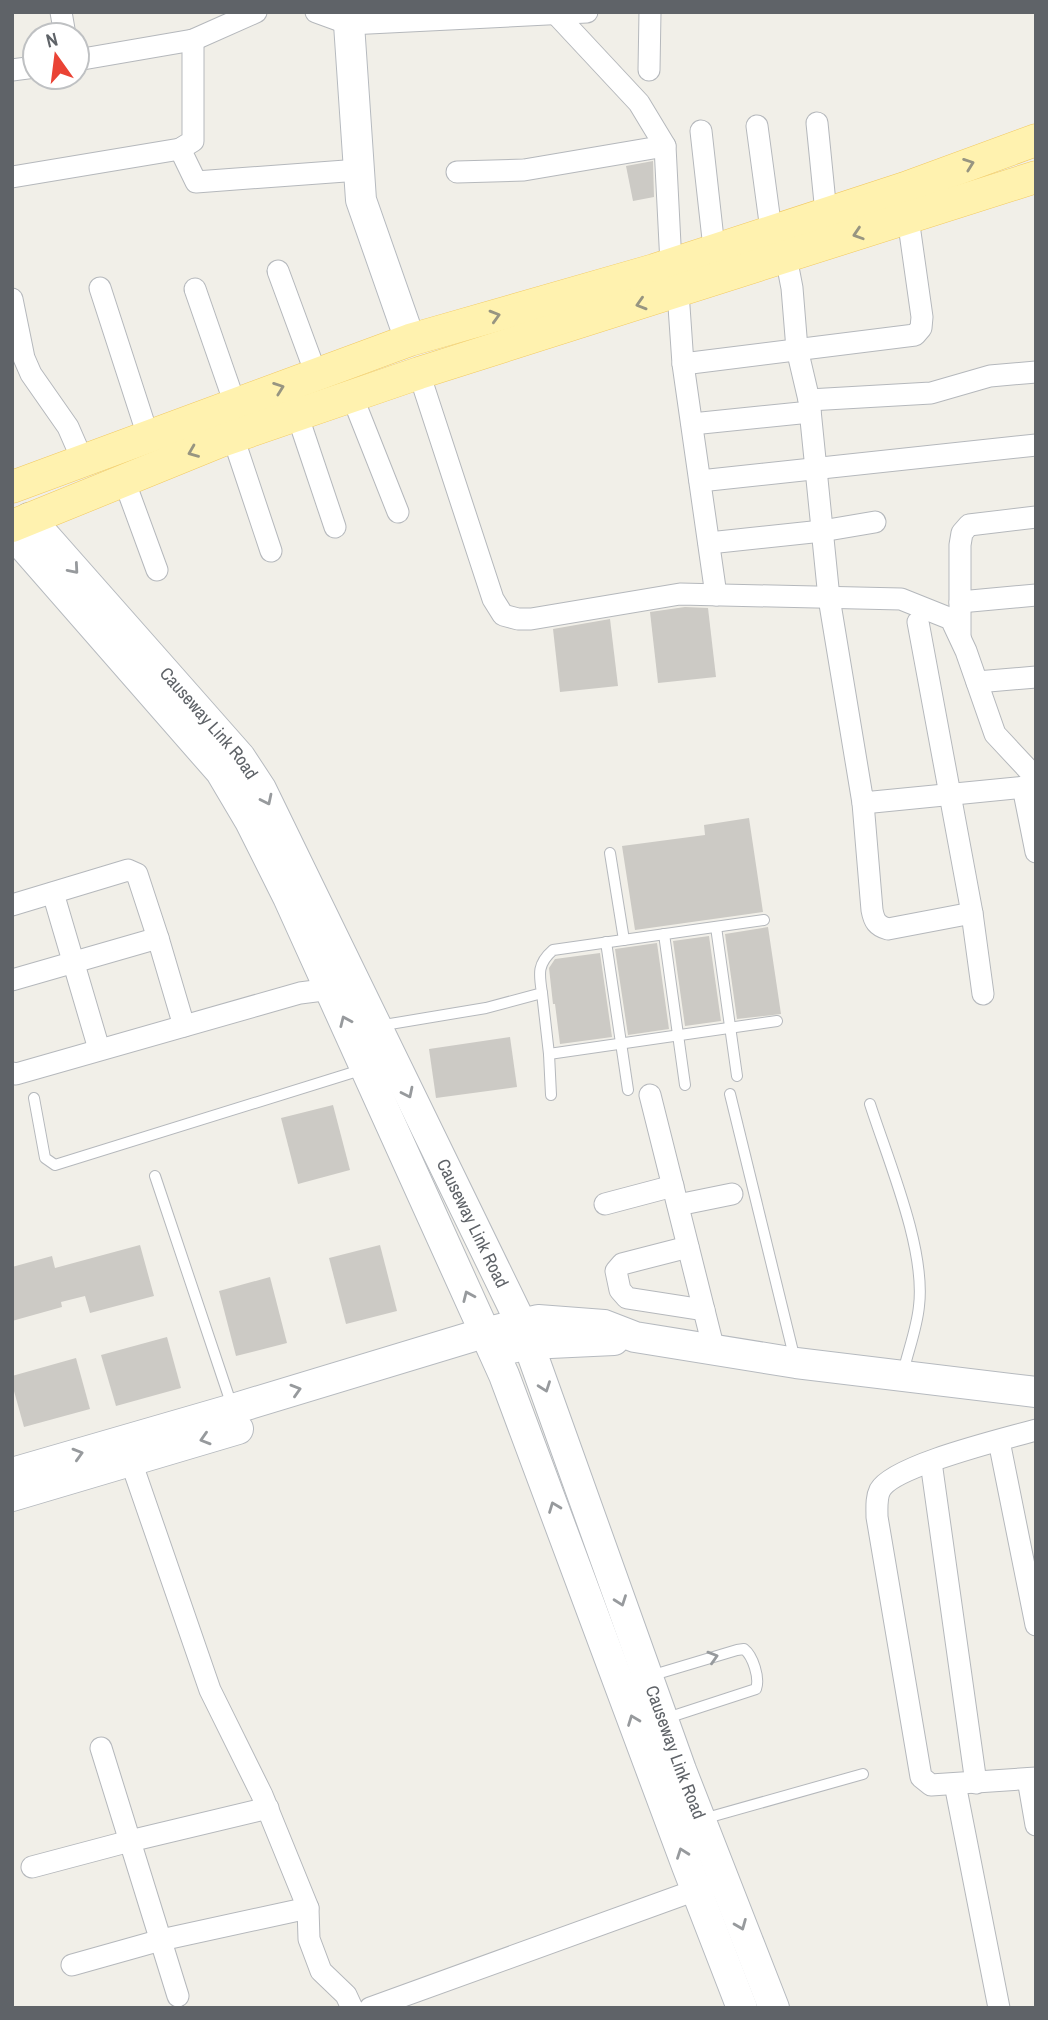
<svg xmlns="http://www.w3.org/2000/svg" width="1048" height="2020" font-family="'Archivo Narrow',sans-serif">
  <rect width="100%" height="100%" fill="#f1efe8"/>
  <g fill="#cccac5">
    <polygon points="653,161 654,197 633,201 626,166"/>
    <polygon points="685,607 708,608 716,677 658,683 650,612"/>
    <polygon points="610,619 618,686 560,692 553,629"/>
    <polygon points="749,818 763,912 635,930 622,846 705,835 704,825"/>
    <polygon points="768,927 781,1014 737,1019 725,934"/>
    <polygon points="709,936 721,1021 685,1026 673,941"/>
    <polygon points="657,943 669,1029 628,1035 615,949"/>
    <polygon points="600,953 612,1037 560,1044 555,1004 553,1004 549,968 555,959"/>
    <polygon points="510,1037 517,1087 436,1098 429,1049"/>
    <polygon points="333,1105 350,1170 298,1184 281,1118"/>
    <polygon points="140,1245 154,1296 90,1313 85,1296 61,1302 62,1307 12,1321 12,1267 52,1256 55,1268"/>
    <polygon points="380,1245 397,1311 346,1324 329,1258"/>
    <polygon points="270,1277 287,1343 236,1356 219,1291"/>
    <polygon points="167,1337 181,1388 116,1406 101,1355"/>
    <polygon points="76,1358 90,1409 24,1427 12,1384 12,1376"/>
  </g>
  <g fill="none" stroke-linecap="round" stroke-linejoin="round">
    <defs>
      <g id="lane">
        <polyline points="610,853 624,940"/>
        <polyline points="716,927 737,1076"/>
        <polyline points="664,934 685,1085"/>
        <polyline points="606,942 628,1090"/>
        <polyline points="542,993 549,1054 551,1095"/>
        <path d="M378 1026 486 1008 542 993C539 974 537 964 553 950L764 920"/>
        <polyline points="549,1054 777,1021"/>
        <polyline points="730,1094 795,1360"/>
        <polyline points="34,1098 45,1158 55,1165 364,1069"/>
        <path d="M870 1104C888 1160 926 1249 919 1306 917 1328 908 1351 903 1373"/>
        <polyline points="155,1176 232,1406"/>
        <path d="M650 1676 737 1650 744 1649C753 1656 760 1678 756 1689L664 1719"/>
        <polyline points="703,1819 863,1774"/>
      </g>
      <g id="street">
        <polyline points="61,12 65,35"/>
        <polyline points="316,12 349,24 587,12"/>
        <polyline points="556,14 639,103 665,146 671,264 678,292 683,364 716,595"/>
        <polyline points="77,60 193,40 256,12"/>
        <polyline points="12,70 35,67"/>
        <polyline points="649,70 650,12"/>
        <polyline points="817,123 826,213"/>
        <polyline points="757,126 771,230"/>
        <polyline points="701,131 714,248"/>
        <polyline points="180,149 196,182 359,170"/>
        <polyline points="457,172 524,170 665,146"/>
        <polyline points="12,177 180,149 193,141 193,40"/>
        <polyline points="786,257 792,288 797,349 809,400 829,598 863,803 1036,786"/>
        <polyline points="278,271 316,374"/>
        <polyline points="100,288 148,436"/>
        <polyline points="195,289 235,404"/>
        <polyline points="12,299 24,358 31,374 68,427 82,459"/>
        <polyline points="683,364 915,335 921,328 922,317 908,218"/>
        <polyline points="419,373 493,599 503,615 518,619 531,619 680,594 901,599 951,619 966,651 995,734 1036,778"/>
        <polyline points="352,396 398,512"/>
        <polyline points="809,400 931,393 990,376 1036,372"/>
        <polyline points="297,414 335,527"/>
        <polyline points="692,424 810,412"/>
        <polyline points="233,437 271,551"/>
        <polyline points="124,480 157,570"/>
        <polyline points="700,481 1036,445"/>
        <polyline points="709,543 822,531 875,522"/>
        <polyline points="960,602 1036,595"/>
        <polyline points="918,622 972,913 983,994"/>
        <polyline points="960,637 960,545 962,533 969,525 1036,517"/>
        <polyline points="977,682 1036,677"/>
        <polyline points="1023,787 1036,852"/>
        <path d="M863 803 872 910C874 921 877 926 888 929L972 913"/>
        <polyline points="53,893 99,1049"/>
        <polyline points="12,905 128,870 137,874 158,938 184,1026"/>
        <polyline points="12,980 158,938"/>
        <polyline points="12,1073 16,1074 300,993 331,989"/>
        <polyline points="650,1095 714,1350"/>
        <polyline points="605,1204 673,1186"/>
        <polyline points="678,1205 732,1194"/>
        <polyline points="688,1247 622,1264 616,1271 620,1290 627,1298 704,1310"/>
        <path d="M1036 1430C1005 1439 894 1465 880 1490 876 1498 877 1508 877 1517L921 1777 931 1785 1036 1778"/>
        <polyline points="999,1441 1036,1625"/>
        <polyline points="126,1447 210,1690 262,1795 308,1908 309,1939 321,1971 346,1995 352,2008"/>
        <polyline points="931,1462 976,1783"/>
        <polyline points="101,1748 178,1996"/>
        <polyline points="1028,1779 1036,1825"/>
        <polyline points="955,1784 999,2008"/>
        <polyline points="32,1867 130,1841 268,1808"/>
        <polyline points="72,1965 161,1940 308,1908"/>
        <polyline points="370,2008 707,1886"/>
      </g>
      <g id="secondary">
        <polyline points="346,12 349,24 361,200 410,340"/>
        <path id="s1" d="M29 518 240 757 261 789 521 1323 681 1770 774 2008"/>
        <polyline points="12,533 221,772 250,821 288,897 504,1375 687,1866 742,2008"/>
        <polyline points="511,1348 529,1344 614,1340"/>
        <polyline points="12,1473 233,1409 484,1333 538,1320 604,1325 635,1337 796,1363 1036,1392"/>
        <polyline points="12,1496 238,1429"/>
      </g>
      <g id="primary">
        <polyline points="12,487 410,340 654,270 905,188 1036,140"/>
        <polyline points="12,526 221,441 419,373 1036,177"/>
      </g>
    </defs>
    <use href="#lane" stroke="#b5b8bc" stroke-width="12"/>
    <use href="#street" stroke="#b5b8bc" stroke-width="23"/>
    <use href="#secondary" stroke="#b6babf" stroke-width="32"/>
    <use href="#primary" stroke="#f2c960" stroke-width="33"/>
    <use href="#lane" stroke="#fff" stroke-width="10"/>
    <use href="#street" stroke="#fff" stroke-width="21"/>
    <use href="#secondary" stroke="#fff" stroke-width="30"/>
    <use href="#primary" stroke="#fff2af" stroke-width="32"/>
  </g>
  <defs><path id="oneway-chevron" d="M-2-3.5L2.5 0L-2 3.5" fill="none" stroke-width="1.6" stroke-linecap="round" stroke-linejoin="round" transform="scale(1.75)"/></defs>
  <g stroke="#979581">
    <use href="#oneway-chevron" transform="translate(969 164) rotate(-20)"/>
    <use href="#oneway-chevron" transform="translate(858 234) rotate(162)"/>
    <use href="#oneway-chevron" transform="translate(641 304) rotate(163)"/>
    <use href="#oneway-chevron" transform="translate(495 316) rotate(-16)"/>
    <use href="#oneway-chevron" transform="translate(279 388) rotate(-20)"/>
    <use href="#oneway-chevron" transform="translate(193 452) rotate(158)"/>
  </g>
  <g stroke="#979a9d">
    <use href="#oneway-chevron" transform="translate(74 569) rotate(49)"/>
    <use href="#oneway-chevron" transform="translate(267 800) rotate(64)"/>
    <use href="#oneway-chevron" transform="translate(345 1021) rotate(-114)"/>
    <use href="#oneway-chevron" transform="translate(408 1093) rotate(64)"/>
    <use href="#oneway-chevron" transform="translate(468 1296) rotate(-114)"/>
    <use href="#oneway-chevron" transform="translate(545 1387) rotate(70)"/>
    <use href="#oneway-chevron" transform="translate(296 1390) rotate(-17)"/>
    <use href="#oneway-chevron" transform="translate(205 1439) rotate(163)"/>
    <use href="#oneway-chevron" transform="translate(78 1454) rotate(-16)"/>
    <use href="#oneway-chevron" transform="translate(554 1507) rotate(-111)"/>
    <use href="#oneway-chevron" transform="translate(621 1601) rotate(70)"/>
    <use href="#oneway-chevron" transform="translate(713 1657) rotate(-17)"/>
    <use href="#oneway-chevron" transform="translate(633 1720) rotate(-111)"/>
    <use href="#oneway-chevron" transform="translate(682 1853) rotate(-110)"/>
    <use href="#oneway-chevron" transform="translate(741 1925) rotate(68)"/>
  </g>
  <g text-anchor="middle" stroke-width="6" stroke-linejoin="round" paint-order="stroke">
    <g font-size="18" fill="#5f6368" stroke="#fff">
      <text dy="6" stroke="none"><textPath href="#s1" startOffset="273">Causeway Link Road</textPath></text>
      <text dy="6" stroke="none"><textPath href="#s1" startOffset="840">Causeway Link Road</textPath></text>
      <text dy="6" stroke="none"><textPath href="#s1" startOffset="1407">Causeway Link Road</textPath></text>
    </g>
  </g>
  <rect width="1048" height="2020" fill="none" stroke="#5f6368" stroke-width="28"/>
  <g transform="translate(56 56) rotate(346)"><circle r="33" fill="#ffffff" stroke="#bfc1c3" stroke-width="2"/>
  <path d="M0-5L12 26L0 18L-12 26Z" fill="#ea4335"/>
  <text y="-10" font-size="19" font-weight="bold" text-anchor="middle" fill="#5f6368">N</text>
  </g>
</svg>
